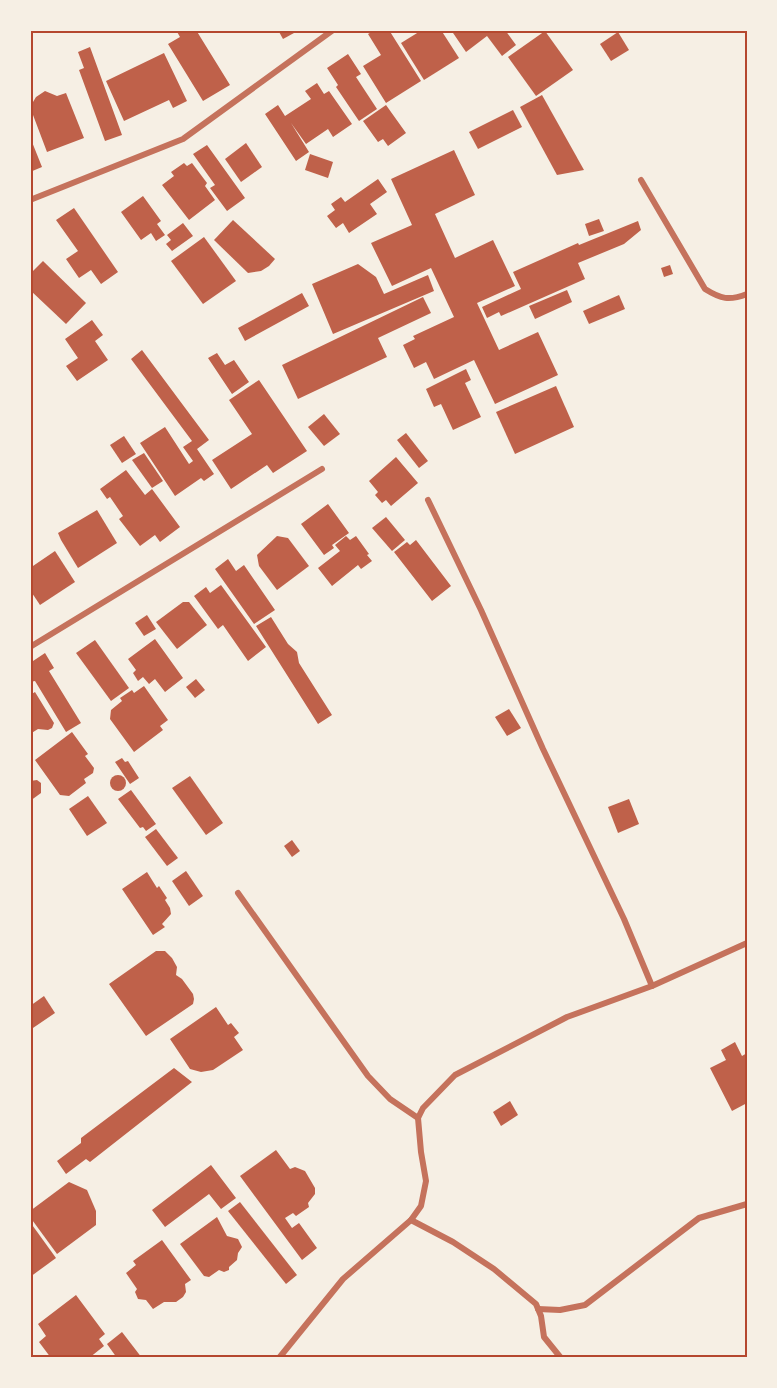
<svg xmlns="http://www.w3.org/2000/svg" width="777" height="1388" font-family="Barlow,sans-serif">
  <rect width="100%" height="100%" fill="#f6efe4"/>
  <g fill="#bf614a">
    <polygon points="176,30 196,30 230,85 203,101 168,44 180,37"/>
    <polygon points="278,30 292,30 294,33 283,39"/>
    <polygon points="375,30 389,30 421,81 386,103 363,66 381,55 368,34"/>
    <polygon points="422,30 441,30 459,58 424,80 401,43"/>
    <polygon points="451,30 505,30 516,45 502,56 487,36 466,52"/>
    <polygon points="545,31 573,70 536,96 508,57"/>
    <polygon points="618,32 629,50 611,61 600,44"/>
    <polygon points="90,47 122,135 105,141 79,70 84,68 78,52"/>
    <polygon points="164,53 187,101 173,108 169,100 124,121 106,81"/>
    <polygon points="348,54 361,74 356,77 377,109 359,121 336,87 338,85 327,68"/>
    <polygon points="317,83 324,94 329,91 352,124 333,137 328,129 306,144 291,123 309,152 296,161 265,114 278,105 285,116 311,99 305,91"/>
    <polygon points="45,91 57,96 66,93 84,138 47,152 30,107 36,97"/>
    <polygon points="542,95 584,170 557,175 520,107"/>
    <polygon points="386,105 406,133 388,146 383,139 378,142 363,121"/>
    <polygon points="513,110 522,127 478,149 469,132"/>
    <polygon points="30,137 42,167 30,172"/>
    <polygon points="246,143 262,167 241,182 225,159"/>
    <polygon points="207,145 245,198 227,211 210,188 215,185 193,154"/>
    <polygon points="454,150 475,195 435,214 455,258 493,240 515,286 477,303 499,350 538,332 558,375 495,404 474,360 434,379 426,362 414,368 403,345 415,339 413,336 454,317 431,268 392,286 371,243 412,225 391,179"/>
    <polygon points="310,154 333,162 328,178 305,170"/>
    <polygon points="184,163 187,166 192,163 207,183 205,186 215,200 189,220 162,185 174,176 171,172"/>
    <polygon points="378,179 387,192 370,204 377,214 349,233 343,223 336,228 327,216 335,210 331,204 341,197 345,202"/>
    <polygon points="143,196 161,221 157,224 165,235 156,241 151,233 141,240 121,212"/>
    <polygon points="74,208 118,272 101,284 91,270 79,278 66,259 78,251 56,220"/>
    <polygon points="599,219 604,231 589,236 585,224"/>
    <polygon points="233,220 275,259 269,266 261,271 248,273 214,240"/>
    <polygon points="638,221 641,230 624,244 578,263 585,279 501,316 499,312 487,318 482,307 521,289 513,272 578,243 579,245"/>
    <polygon points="183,223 193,236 172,251 166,244 171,240 167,235"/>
    <polygon points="204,237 236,281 203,304 171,261"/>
    <polygon points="43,261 86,303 66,324 30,290 30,274"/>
    <polygon points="358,264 376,277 384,294 428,275 434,291 333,334 312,284"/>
    <polygon points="670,265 673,274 664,277 661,268"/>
    <polygon points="567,290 572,302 535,319 529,306"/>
    <polygon points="302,293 309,306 245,341 238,328"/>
    <polygon points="619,295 625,309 589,324 583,311"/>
    <polygon points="423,297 431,313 378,338 387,357 298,399 282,365"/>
    <polygon points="92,320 103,335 95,341 108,360 77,381 66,366 78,358 65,339"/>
    <polygon points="142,350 209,440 197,449 214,474 204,481 201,478 175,496 140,443 165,427 189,464 193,461 183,447 192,441 131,359"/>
    <polygon points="217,353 225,365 234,360 249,382 232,394 208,358"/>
    <polygon points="466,369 471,380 465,383 481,417 453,430 441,404 434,407 426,389"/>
    <polygon points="259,380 307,451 273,473 267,465 231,489 212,460 252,434 229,400"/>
    <polygon points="556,386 574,427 515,454 496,412"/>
    <polygon points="324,414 340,434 324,446 308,427"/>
    <polygon points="406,433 428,461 419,468 397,440"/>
    <polygon points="124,436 136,454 122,463 110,445"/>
    <polygon points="144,453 163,481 152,488 132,460"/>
    <polygon points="396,457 418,483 391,506 386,500 382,503 375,495 378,492 369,481"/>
    <polygon points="126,470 145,495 152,489 180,527 160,542 155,535 140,546 119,519 123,516 110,497 107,499 100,489"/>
    <polygon points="328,504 349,533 332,545 334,548 324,555 301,524"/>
    <polygon points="97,510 117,543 78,568 61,540 58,533"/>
    <polygon points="386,517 405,540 392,551 372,528"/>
    <polygon points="277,536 288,538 309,566 277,590 259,566 257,555"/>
    <polygon points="346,536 350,540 356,536 369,554 367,555 372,561 361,569 358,565 332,586 318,568 340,551 335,545"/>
    <polygon points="416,540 451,586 432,601 394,552 407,542 410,545"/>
    <polygon points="55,551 75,582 40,605 30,590 30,568"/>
    <polygon points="228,559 236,571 244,565 275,610 254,624 215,569"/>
    <polygon points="221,585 266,647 248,661 223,625 218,629 194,596 206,587 210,593"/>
    <polygon points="183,602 189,602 207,625 177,649 156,622"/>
    <polygon points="147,615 156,629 144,636 135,623"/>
    <polygon points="271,617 288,644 297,652 299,663 332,715 318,724 256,626"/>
    <polygon points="155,639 183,678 165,692 155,679 149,684 143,677 138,681 133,673 136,670 128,659"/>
    <polygon points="95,640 129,688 111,701 76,653"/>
    <polygon points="45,653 54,668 49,671 81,723 66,732 35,681 30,682 30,663"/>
    <polygon points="196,679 205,690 195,698 186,687"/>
    <polygon points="144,686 168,720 160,726 163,730 134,752 110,719 111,710 122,701 120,698 132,690 134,693"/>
    <polygon points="35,692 54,723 52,728 48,730 38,729 30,734 30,695"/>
    <polygon points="509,709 521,728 507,736 495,717"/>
    <polygon points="72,732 88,754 85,756 94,768 93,773 84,779 86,783 69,796 60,795 35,760"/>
    <polygon points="122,758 125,762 128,761 139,778 130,784 115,762"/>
    <circle cx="118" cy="783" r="8"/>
    <polygon points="190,776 223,823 206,835 172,788"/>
    <polygon points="37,780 41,783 41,793 30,801 30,781"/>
    <polygon points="131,790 156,824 146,831 143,827 140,828 118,799"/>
    <polygon points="88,796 107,823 87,836 69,809"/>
    <polygon points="629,799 639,824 618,833 608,807"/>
    <polygon points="156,829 178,858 167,866 145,837"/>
    <polygon points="292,840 300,851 292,857 284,846"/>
    <polygon points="186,871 203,896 189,906 172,881"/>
    <polygon points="147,872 157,888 159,886 167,898 165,900 170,908 171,914 162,924 165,927 153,935 122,889"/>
    <polygon points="156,951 165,951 172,958 177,967 176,975 182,979 193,994 194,999 193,1004 146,1036 109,984"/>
    <polygon points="44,996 55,1013 30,1030 30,1006"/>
    <polygon points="216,1007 228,1025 231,1023 239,1033 234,1037 243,1050 213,1070 201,1072 190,1069 170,1039"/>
    <polygon points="735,1042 742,1056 747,1053 747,1103 732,1111 710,1068 726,1060 721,1050"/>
    <polygon points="174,1068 192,1082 90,1162 86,1159 66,1174 57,1161 81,1143 81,1138"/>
    <polygon points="510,1101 518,1115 501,1126 493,1112"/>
    <polygon points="276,1150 290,1169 295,1167 305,1171 315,1188 315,1194 308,1203 309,1207 296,1216 293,1213 285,1218 292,1228 299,1223 317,1248 302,1260 240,1176"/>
    <polygon points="211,1165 236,1198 221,1209 209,1194 165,1227 152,1210"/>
    <polygon points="69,1182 87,1190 96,1211 96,1225 57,1254 30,1217 30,1211"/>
    <polygon points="240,1202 297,1275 286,1284 228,1211"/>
    <polygon points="217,1217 227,1236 238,1239 242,1247 238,1253 237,1260 229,1267 229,1270 224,1272 219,1270 209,1277 204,1276 180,1244"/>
    <polygon points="30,1222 56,1258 30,1277"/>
    <polygon points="162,1240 191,1280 185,1284 186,1292 183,1297 176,1302 164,1302 153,1309 146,1300 138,1299 135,1292 137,1289 126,1273 136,1265 133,1261"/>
    <polygon points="76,1295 105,1334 99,1339 104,1346 89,1358 51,1358 39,1342 46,1336 38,1324"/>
    <polygon points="122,1332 142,1358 117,1358 107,1344"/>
  </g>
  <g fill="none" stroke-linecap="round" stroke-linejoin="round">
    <g stroke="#c5725c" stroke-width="6">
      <path d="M641 180 705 289C721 299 729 301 747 294"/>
      <polyline points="30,200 183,139 333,30"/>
      <polyline points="428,500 481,610 543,749 624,919 652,986"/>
      <polyline points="30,647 322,469"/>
      <polyline points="238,893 368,1076 390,1099 418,1118"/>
      <polyline points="411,1220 453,1242 494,1269 536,1304 541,1316 544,1337 561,1358"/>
      <polyline points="538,1309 560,1310 585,1305 699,1218 747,1204"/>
      <polyline points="279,1358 343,1279 411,1220 421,1206 426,1181 421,1152 418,1118 423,1108 455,1075 567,1017 652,986 747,943"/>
    </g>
  </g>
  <rect width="777" height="1388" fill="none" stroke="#f6efe4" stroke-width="63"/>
  <rect x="32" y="32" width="714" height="1324" fill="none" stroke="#b5482f" stroke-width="2"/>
</svg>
